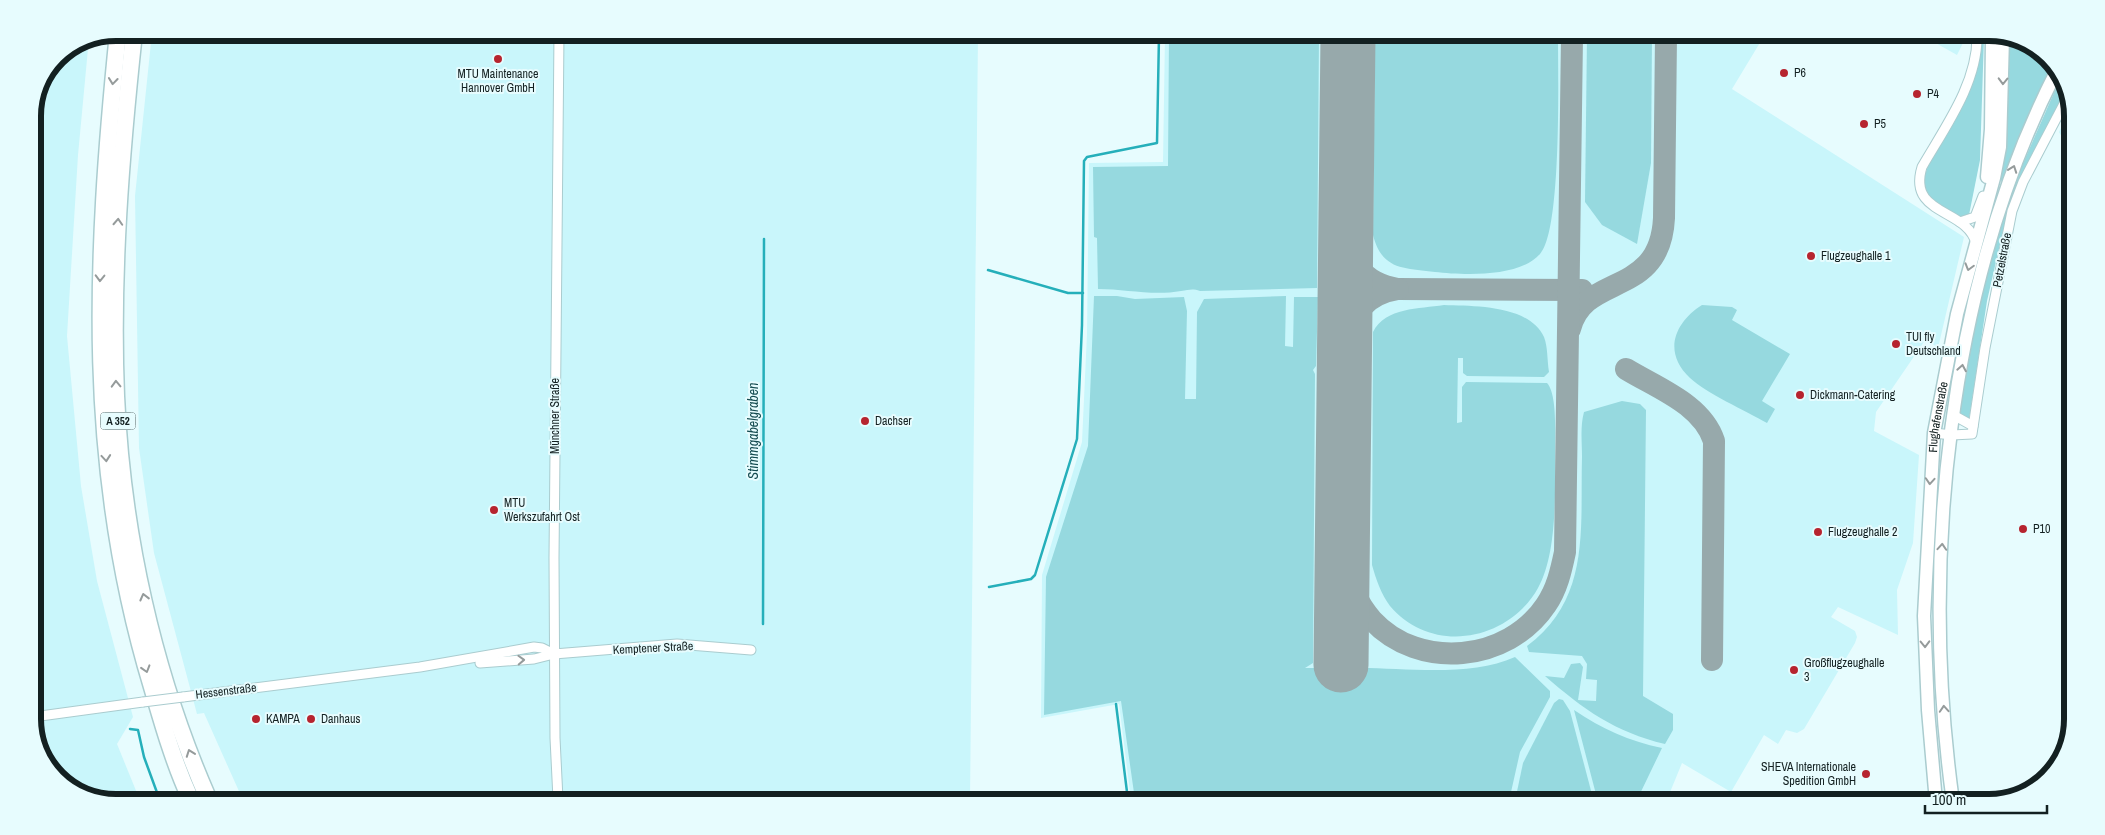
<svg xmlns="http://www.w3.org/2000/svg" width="2105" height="835" font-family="'Archivo Narrow',sans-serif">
  <rect width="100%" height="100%" fill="#e7fcfe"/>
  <g fill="#c9f6fb">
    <polygon points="152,33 978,35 970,800 242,798 204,713 197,714 154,553 139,448 135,196"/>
    <polygon points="1165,35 1764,36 1732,89 1964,237 1938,348 1926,339 1876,412 1874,431 1919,455 1913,543 1897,590 1898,635 1838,607 1831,617 1855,631 1857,637 1855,643 1804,729 1797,733 1786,730 1778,744 1764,735 1731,792 1682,763 1666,802 1131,800 1119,704 1041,718 1042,575 1082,442 1087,334 1089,163 1163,162"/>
    <polygon points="1925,37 1963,37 1963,43 1957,55"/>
    <polygon points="89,38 78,155 67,336 81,486 97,581 133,717 117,744 139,798 89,798 50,769 33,724 33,111 57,57"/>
    <polygon points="2071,108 2072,111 2072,155 2059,132"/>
  </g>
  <g fill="#96d9df">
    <path d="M1169 35H1319L1317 288 1200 291C1192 288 1189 290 1181 291 1153 296 1125 289 1098 289L1097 238 1094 237 1093 167 1168 166Z"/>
    <path d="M1375 36H1558C1558 74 1562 231 1540 254 1519 278 1463 275 1435 272 1403 268 1382 270 1373 235Z"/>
    <polygon points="1587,36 1652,36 1651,163 1637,244 1602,225 1585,202"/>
    <path d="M1981 37H1984L1980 160 1969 215 1966 218C1946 214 1923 199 1924 178 1939 128 1980 93 1981 37Z"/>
    <polygon points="2009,37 2016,37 2054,65 2021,131 2002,181 1998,179 2007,124"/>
    <polygon points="2060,79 2066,93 2016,189 2006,218 1987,301 1969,420 1959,413 1980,300 1999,218"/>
    <path d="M1094 296H1117L1135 299 1184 297 1187 311 1185 399H1196L1197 312 1204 299 1286 296 1285 346 1293 347 1294 297H1318L1316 366 1313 370 1315 374 1313 663 1305 668H1322V678L1360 679V668C1408 668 1471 677 1515 657L1550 691V697L1520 752 1509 801 1135 800 1121 701 1044 715 1046 577 1088 446Z"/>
    <path d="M1444 305C1475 306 1529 305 1544 337 1548 347 1547 361 1549 372L1544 377 1467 376 1463 373V358H1458L1457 423 1462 422V387L1466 382 1547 383C1557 394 1555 431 1555 446 1555 487 1558 552 1538 588 1508 642 1431 655 1390 606 1381 594 1376 579 1372 565L1373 332C1386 307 1419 309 1444 305Z"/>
    <path d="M1702 305 1732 307 1737 310 1732 320 1790 354 1762 401 1775 409 1767 423C1746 411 1706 393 1690 378 1662 352 1675 322 1702 305Z"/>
    <path d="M1622 401 1640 404 1646 410 1643 696 1673 714V730L1665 744C1615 732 1584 710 1545 676L1564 678 1571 664 1580 663 1583 667 1578 700 1596 701 1597 680 1586 679 1587 664 1582 656 1529 652 1527 646C1591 599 1580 528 1582 457 1582 443 1580 426 1584 412Z"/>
    <polygon points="1559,699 1563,700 1570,711 1594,802 1515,801 1523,763 1554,703"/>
    <path d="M1574 710C1602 729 1629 741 1662 748L1636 802H1598Z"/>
  </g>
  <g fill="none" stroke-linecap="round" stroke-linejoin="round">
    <g stroke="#25afba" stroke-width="2.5">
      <polyline points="988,270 1068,293 1083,293"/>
      <polyline points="989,587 1031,579 1035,575 1077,439 1082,325 1084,161 1087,157 1157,143 1159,35"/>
      <polyline points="763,624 764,239"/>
      <polyline points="1116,704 1128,800"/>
      <polyline points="130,729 138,730 144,757 159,798"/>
    </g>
    <g stroke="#97a9ab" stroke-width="22">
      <polyline points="1398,289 1582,290"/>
      <path d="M1570 329C1584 272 1660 299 1664 218L1666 36"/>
      <path d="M1344 345C1351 314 1366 294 1398 289 1360 283 1349 260 1346 224"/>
      <path d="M1626 369C1657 388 1702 404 1714 441L1712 660"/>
      <path d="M1342 554C1347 579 1355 601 1372 620 1419 671 1508 662 1546 605 1557 589 1561 571 1565 552L1572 36"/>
    </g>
    <polyline stroke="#97a9ab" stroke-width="55" points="1341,665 1348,35"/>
    <defs>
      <g id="minor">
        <polyline points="1960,222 1975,217 1983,196"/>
        <path d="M1976 243C1967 208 1907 216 1922 167 1945 127 1977 84 1977 37"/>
        <polyline points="1955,416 1973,426"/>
        <polyline points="1934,433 1952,435 1972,434 1985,348 2012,211 2023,182 2067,98"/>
        <polyline points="480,663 534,659 554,654 677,644 751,650"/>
        <polyline points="183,697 420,667 534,647 542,648 554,654"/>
        <polyline points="33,717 143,702"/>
        <polyline points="558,799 555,738 554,558 559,34"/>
      </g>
      <g id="secondary">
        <polyline points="1987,177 1991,129 1992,37"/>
        <path id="s1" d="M1936 802 1928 710 1924 616 1934 433 1957 314 1994 178 2000 147 2003 37"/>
        <path d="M1953 802C1920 565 1947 285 2057 70"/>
      </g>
      <g id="motorway">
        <path d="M118 33C95 259 85 466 152 687 163 725 174 763 190 798"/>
        <path d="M134 33C121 153 111 274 116 396 122 532 153 673 208 798"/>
      </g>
    </defs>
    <use href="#minor" stroke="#aacccf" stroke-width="11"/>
    <use href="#secondary" stroke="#aacccf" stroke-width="15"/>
    <use href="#motorway" stroke="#aacccf" stroke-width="19"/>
    <use href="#minor" stroke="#fff" stroke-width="9"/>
    <use href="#secondary" stroke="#fff" stroke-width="12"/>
    <use href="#motorway" stroke="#fff" stroke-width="16"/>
    <defs>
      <polyline id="minor-bridge" points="143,702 183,697"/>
    </defs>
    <use href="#minor-bridge" stroke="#aacccf" stroke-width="11" stroke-linecap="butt"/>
    <use href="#minor-bridge" stroke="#fff" stroke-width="9"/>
  </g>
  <defs><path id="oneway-chevron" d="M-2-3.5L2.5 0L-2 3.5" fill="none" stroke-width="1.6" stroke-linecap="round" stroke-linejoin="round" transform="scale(1.25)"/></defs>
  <g stroke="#959b9b">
    <use href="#oneway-chevron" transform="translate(113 81) rotate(96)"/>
    <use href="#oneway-chevron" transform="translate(2003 81) rotate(91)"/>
    <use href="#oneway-chevron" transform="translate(2013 169) rotate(-70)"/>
    <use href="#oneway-chevron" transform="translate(118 222) rotate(-87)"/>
    <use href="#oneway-chevron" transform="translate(1969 267) rotate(106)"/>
    <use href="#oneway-chevron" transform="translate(100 278) rotate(91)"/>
    <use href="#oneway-chevron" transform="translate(1962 368) rotate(-80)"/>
    <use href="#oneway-chevron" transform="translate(116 384) rotate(-92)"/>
    <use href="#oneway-chevron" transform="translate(106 458) rotate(85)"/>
    <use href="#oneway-chevron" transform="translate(1930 481) rotate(94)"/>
    <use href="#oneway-chevron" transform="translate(1942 547) rotate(-86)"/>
    <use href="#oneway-chevron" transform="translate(144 597) rotate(-104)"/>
    <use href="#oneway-chevron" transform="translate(1925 644) rotate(89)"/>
    <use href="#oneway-chevron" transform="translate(521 660) rotate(-2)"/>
    <use href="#oneway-chevron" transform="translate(146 669) rotate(73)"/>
    <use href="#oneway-chevron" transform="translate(1944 709) rotate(-94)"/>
    <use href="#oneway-chevron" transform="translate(190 753) rotate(-110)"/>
  </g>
  <g fill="#b6242f" stroke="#e7fcfe" stroke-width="2">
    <circle cx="498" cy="59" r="5"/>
    <circle cx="1784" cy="73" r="5"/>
    <circle cx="1917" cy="94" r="5"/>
    <circle cx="1864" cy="124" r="5"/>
    <circle cx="1811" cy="256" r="5"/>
    <circle cx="1896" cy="344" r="5"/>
    <circle cx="1800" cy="395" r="5"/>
    <circle cx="865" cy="421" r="5"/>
    <circle cx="494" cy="510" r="5"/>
    <circle cx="2023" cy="529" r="5"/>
    <circle cx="1818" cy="532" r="5"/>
    <circle cx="1794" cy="670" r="5"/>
    <circle cx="256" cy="719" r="5"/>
    <circle cx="311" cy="719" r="5"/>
    <circle cx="1866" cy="774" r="5"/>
  </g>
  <g text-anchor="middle" stroke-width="4" stroke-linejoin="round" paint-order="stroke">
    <rect fill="#e7fcfe" stroke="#536263" stroke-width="1" x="100.5" y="412.5" width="35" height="17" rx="4"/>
    <g font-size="11" font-weight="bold" fill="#132021">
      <text x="118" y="425">A 352</text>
    </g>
    <g font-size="12" fill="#132021" stroke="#e7fcfe" text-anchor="start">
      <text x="1794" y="77">P6</text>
      <text x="498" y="78" text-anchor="middle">MTU Maintenance<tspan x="498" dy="14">Hannover GmbH</tspan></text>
      <text x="1927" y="98">P4</text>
      <text x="1874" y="128">P5</text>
      <text x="1821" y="260">Flugzeughalle 1</text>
      <text x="1906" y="341">TUI fly<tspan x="1906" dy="14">Deutschland</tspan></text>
      <text x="1810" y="399">Dickmann-Catering</text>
      <text x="875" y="425">Dachser</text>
      <text x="504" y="507">MTU<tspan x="504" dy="14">Werkszufahrt Ost</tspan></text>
      <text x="2033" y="533">P10</text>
      <text x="1828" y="536">Flugzeughalle 2</text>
      <text x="1804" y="667">Großflugzeughalle<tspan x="1804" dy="14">3</tspan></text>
      <text x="266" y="723">KAMPA</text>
      <text x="321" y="723">Danhaus</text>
      <text x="1856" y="771" text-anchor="end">SHEVA Internationale<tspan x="1856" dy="14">Spedition GmbH</tspan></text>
    </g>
    <g font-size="12" fill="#132021" stroke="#e7fcfe">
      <text transform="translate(2002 260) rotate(-79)" y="4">Petzelstraße</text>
      <text transform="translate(555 416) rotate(-90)" y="4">Münchner Straße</text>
      <text dy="4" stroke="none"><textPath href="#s1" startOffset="386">Flughafenstraße</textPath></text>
      <text transform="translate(653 648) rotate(-3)" y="4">Kemptener Straße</text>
      <text transform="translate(226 691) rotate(-7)" y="4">Hessenstraße</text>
    </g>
    <g font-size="14" font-style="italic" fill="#144b50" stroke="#e7fcfe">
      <text transform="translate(753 431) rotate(-90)" y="5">Stimmgabelgraben</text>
    </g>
  </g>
  <path d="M0 0H2105V835H0ZM116 41H1989A75 75 0 0 1 2064 116V719A75 75 0 0 1 1989 794H116A75 75 0 0 1 41 719V116A75 75 0 0 1 116 41Z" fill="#e7fcfe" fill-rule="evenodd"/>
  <path fill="none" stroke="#132021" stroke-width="6" d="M116 41H1989A75 75 0 0 1 2064 116V719A75 75 0 0 1 1989 794H116A75 75 0 0 1 41 719V116A75 75 0 0 1 116 41Z"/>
  <path d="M1925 805v8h122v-8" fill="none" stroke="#132021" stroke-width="2.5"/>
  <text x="1932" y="805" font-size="15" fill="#132021" stroke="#e7fcfe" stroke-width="4" paint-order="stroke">100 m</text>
</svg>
